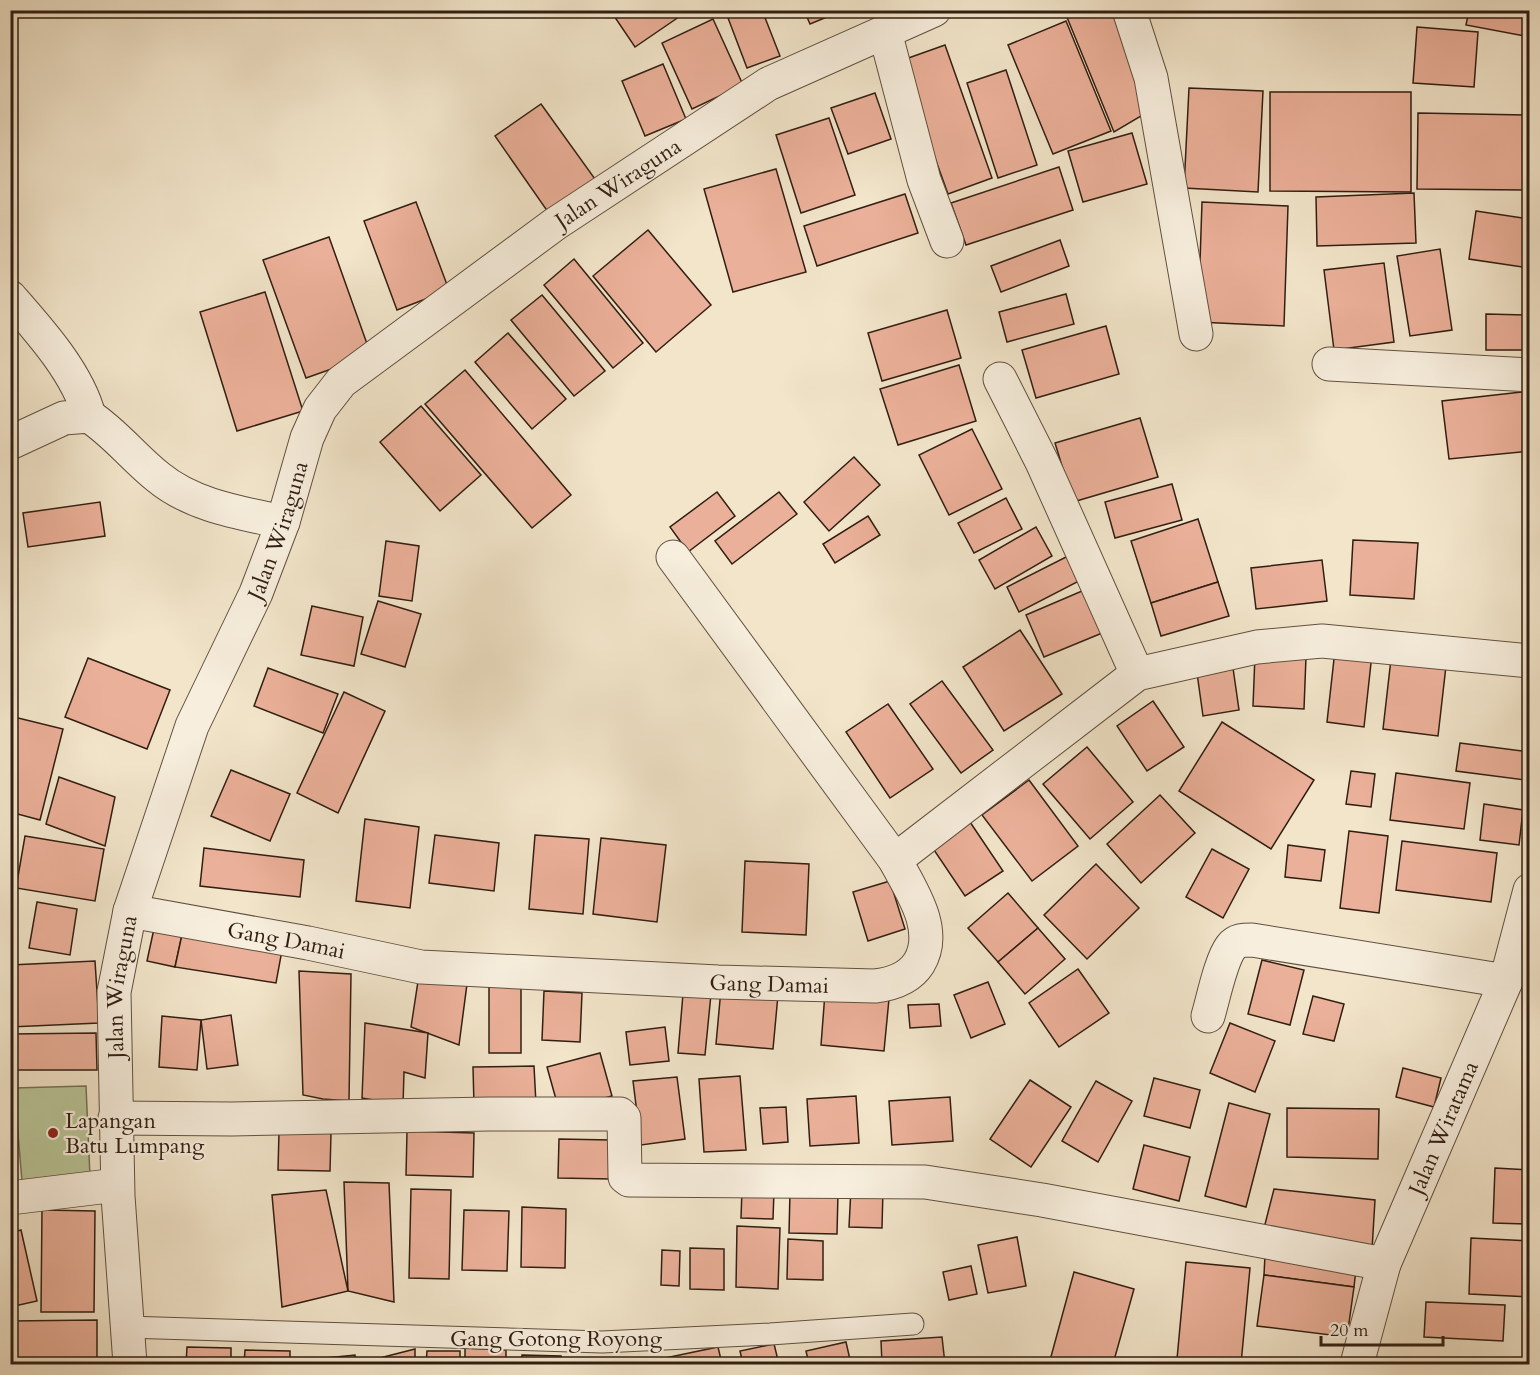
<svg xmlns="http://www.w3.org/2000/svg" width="1540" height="1375" font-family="Cardo,serif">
  <rect width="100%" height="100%" fill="#f2e5ca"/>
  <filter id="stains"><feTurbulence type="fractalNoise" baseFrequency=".00333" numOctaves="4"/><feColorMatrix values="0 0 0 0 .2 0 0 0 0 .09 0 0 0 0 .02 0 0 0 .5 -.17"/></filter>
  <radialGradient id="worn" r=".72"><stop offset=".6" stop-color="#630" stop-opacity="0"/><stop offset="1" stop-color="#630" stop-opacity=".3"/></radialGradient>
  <polygon fill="#b9c598" stroke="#757255" stroke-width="1.5" points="86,1086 90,1177 22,1181 14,1088"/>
  <g fill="#ebb099" stroke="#311e12" stroke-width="1.5">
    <polygon points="610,10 689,10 635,47"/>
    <polygon points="725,10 762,10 780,56 747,68"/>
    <polygon points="804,10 844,10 810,24"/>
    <polygon points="1064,10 1117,10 1153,109 1114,132"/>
    <polygon points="1469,10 1530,10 1530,37 1466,25"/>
    <polygon points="713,19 743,85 692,109 662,43"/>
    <polygon points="1066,21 1111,131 1053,154 1008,45"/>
    <polygon points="1417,27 1478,32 1474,87 1413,83"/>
    <polygon points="945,45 992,178 948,194 900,61"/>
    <polygon points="663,64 686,119 645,136 622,81"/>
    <polygon points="1006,70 1037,165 998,178 967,83"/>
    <polygon points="1189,88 1263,91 1258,192 1184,188"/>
    <polygon points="1270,92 1411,92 1411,192 1270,191"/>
    <polygon points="875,93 891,139 848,154 831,108"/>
    <polygon points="541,104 595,179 548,212 495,136"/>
    <polygon points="1418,113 1530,115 1530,190 1417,189"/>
    <polygon points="829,118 855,195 801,213 776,135"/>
    <polygon points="1132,133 1147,184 1083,202 1068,151"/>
    <polygon points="1059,167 1073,210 966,245 951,203"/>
    <polygon points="776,169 806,272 733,292 704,189"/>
    <polygon points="1414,193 1416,243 1317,246 1316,197"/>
    <polygon points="905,194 918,233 817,266 804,226"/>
    <polygon points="416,202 449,290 397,310 364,221"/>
    <polygon points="1202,202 1288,206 1284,326 1198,322"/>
    <polygon points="1476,211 1530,219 1530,268 1469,259"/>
    <polygon points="648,230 711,305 656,352 593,276"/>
    <polygon points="329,237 371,355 306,378 263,260"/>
    <polygon points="1060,240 1069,266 1001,292 991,266"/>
    <polygon points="1440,249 1452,330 1410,336 1397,256"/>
    <polygon points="574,259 643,343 613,368 544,285"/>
    <polygon points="1384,263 1394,342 1334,350 1324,270"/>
    <polygon points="265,292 303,411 237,431 200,312"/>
    <polygon points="1066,294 1074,324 1007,342 999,312"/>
    <polygon points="542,295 605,371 574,396 511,320"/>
    <polygon points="947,310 961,358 882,381 868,333"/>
    <polygon points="1486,314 1530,315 1530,350 1486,350"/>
    <polygon points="1106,326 1119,374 1036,398 1022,350"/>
    <polygon points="508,333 566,399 532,429 475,362"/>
    <polygon points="959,365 976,421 898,445 880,389"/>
    <polygon points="465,370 571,495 532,528 425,404"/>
    <polygon points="1530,391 1530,451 1449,459 1442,401"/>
    <polygon points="421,406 481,475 440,511 380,442"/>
    <polygon points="1140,418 1158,477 1073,502 1055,443"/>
    <polygon points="972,429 1002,489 949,515 919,455"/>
    <polygon points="854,457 880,485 829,531 804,502"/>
    <polygon points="1172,484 1182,520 1115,538 1105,502"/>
    <polygon points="717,492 735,516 688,552 670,527"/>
    <polygon points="779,492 797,514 732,564 715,541"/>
    <polygon points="1006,498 1022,529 974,553 958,523"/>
    <polygon points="100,502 105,536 28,547 23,513"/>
    <polygon points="868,516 880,535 835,563 823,544"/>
    <polygon points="1198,519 1218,582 1151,603 1131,541"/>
    <polygon points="1036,527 1052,556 995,589 979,560"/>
    <polygon points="1353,540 1418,543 1414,599 1350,595"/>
    <polygon points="386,541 419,546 412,601 379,596"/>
    <polygon points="1068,556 1081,580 1019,612 1007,587"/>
    <polygon points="1322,560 1327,601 1256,609 1251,568"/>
    <polygon points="1218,582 1229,616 1161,636 1151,603"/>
    <polygon points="1089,588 1107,631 1044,657 1026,615"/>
    <polygon points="378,601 421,614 405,667 361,654"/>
    <polygon points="312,606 363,617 354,666 301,655"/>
    <polygon points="1020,630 1062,694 1004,731 963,667"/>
    <polygon points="1335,650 1372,654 1364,727 1327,722"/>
    <polygon points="1255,655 1306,657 1304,709 1253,706"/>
    <polygon points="88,658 170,690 147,749 65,717"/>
    <polygon points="1391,659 1446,666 1438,736 1383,729"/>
    <polygon points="268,668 338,694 323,733 254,706"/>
    <polygon points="1233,668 1239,710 1203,716 1197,673"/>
    <polygon points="942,681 993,750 961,773 910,704"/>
    <polygon points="344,692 385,711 338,813 297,793"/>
    <polygon points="1153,701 1184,747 1147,771 1117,726"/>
    <polygon points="888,704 933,769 890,798 846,732"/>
    <polygon points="10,716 63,729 40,820 10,812"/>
    <polygon points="1222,722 1314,780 1271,849 1179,791"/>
    <polygon points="1460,743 1529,752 1525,780 1456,771"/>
    <polygon points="1087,747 1133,802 1090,839 1043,784"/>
    <polygon points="231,770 290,794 270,841 211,816"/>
    <polygon points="1351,771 1375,774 1371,807 1346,804"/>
    <polygon points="1396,773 1470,783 1464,829 1390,820"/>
    <polygon points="59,777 115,797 105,846 46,824"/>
    <polygon points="1029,780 1078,846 1032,881 982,815"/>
    <polygon points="1160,795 1195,833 1141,883 1107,844"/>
    <polygon points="1484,804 1523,810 1519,845 1480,840"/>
    <polygon points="365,819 419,827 410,908 356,901"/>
    <polygon points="970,822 1003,871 965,896 932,847"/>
    <polygon points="1349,831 1388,836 1379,913 1340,908"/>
    <polygon points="435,835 499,843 494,891 429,883"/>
    <polygon points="535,835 589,839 583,914 529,909"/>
    <polygon points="25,836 104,849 95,901 16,888"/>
    <polygon points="601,838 666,845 657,922 593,914"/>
    <polygon points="1402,841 1497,853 1491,902 1396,890"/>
    <polygon points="1288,845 1325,850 1321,881 1285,877"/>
    <polygon points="204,848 304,860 300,897 200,886"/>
    <polygon points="1212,849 1249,869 1223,918 1186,897"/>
    <polygon points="745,861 809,864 806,935 742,932"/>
    <polygon points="1096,864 1139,908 1087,959 1044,915"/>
    <polygon points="890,881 905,929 868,941 853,892"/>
    <polygon points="1008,893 1038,928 998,962 968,928"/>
    <polygon points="37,902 77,909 70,955 29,948"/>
    <polygon points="155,924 183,930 175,967 147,961"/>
    <polygon points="1038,928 1065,959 1025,994 998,962"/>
    <polygon points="183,930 283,945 276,983 175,967"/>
    <polygon points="1262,960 1304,970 1290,1025 1248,1014"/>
    <polygon points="95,961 99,1023 10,1027 10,965"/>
    <polygon points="1078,969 1109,1013 1059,1047 1029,1003"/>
    <polygon points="299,971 351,974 349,1101 323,1099 303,1095"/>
    <polygon points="419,975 467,984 459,1045 411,1027"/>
    <polygon points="684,982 712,984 705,1055 678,1053"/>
    <polygon points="988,982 1005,1024 971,1038 954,995"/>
    <rect x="489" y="984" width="32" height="69"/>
    <polygon points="721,989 778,995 773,1049 716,1044"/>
    <polygon points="544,991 582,993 580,1042 542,1040"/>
    <polygon points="825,993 889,999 884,1051 821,1045"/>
    <polygon points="1313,996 1344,1004 1334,1041 1303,1034"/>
    <polygon points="939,1004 941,1026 910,1028 908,1005"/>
    <polygon points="231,1015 238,1065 207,1069 201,1020"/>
    <polygon points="162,1016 201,1020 197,1070 159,1067"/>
    <polygon points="365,1023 428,1033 425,1078 404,1072 403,1105 362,1098"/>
    <polygon points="1230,1023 1275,1041 1255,1092 1210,1073"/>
    <polygon points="665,1027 669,1061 630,1065 626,1032"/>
    <polygon points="96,1033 97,1070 10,1070 10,1034"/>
    <polygon points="600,1053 612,1096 559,1110 547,1067"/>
    <polygon points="534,1066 536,1104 474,1106 473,1067"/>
    <polygon points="1403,1068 1441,1078 1434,1107 1396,1097"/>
    <polygon points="740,1076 746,1150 704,1152 699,1079"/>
    <polygon points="677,1077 685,1139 641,1145 633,1081"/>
    <polygon points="1154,1078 1200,1090 1190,1128 1144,1116"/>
    <polygon points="1030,1080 1071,1107 1031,1167 990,1139"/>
    <polygon points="1096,1081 1132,1101 1098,1162 1062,1141"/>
    <polygon points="856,1096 859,1143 810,1146 807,1099"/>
    <polygon points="950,1097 953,1141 892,1145 889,1101"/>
    <polygon points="1229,1103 1270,1114 1246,1207 1205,1196"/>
    <polygon points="786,1107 788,1142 763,1144 760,1108"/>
    <polygon points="1287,1108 1379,1109 1378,1159 1287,1157"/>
    <polygon points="407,1131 474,1133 473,1177 406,1175"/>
    <polygon points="279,1132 331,1133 330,1171 278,1170"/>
    <polygon points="559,1139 611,1140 611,1179 558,1178"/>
    <polygon points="1144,1145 1190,1157 1179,1201 1133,1189"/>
    <polygon points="1495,1168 1530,1170 1530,1224 1493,1223"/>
    <polygon points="344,1182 389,1183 394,1302 348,1291"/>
    <polygon points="851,1188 883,1189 882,1228 849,1227"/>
    <polygon points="411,1189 451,1190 449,1279 409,1278"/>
    <polygon points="742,1189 774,1191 773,1219 741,1218"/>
    <polygon points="1274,1189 1375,1200 1372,1250 1262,1236"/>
    <polygon points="326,1190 348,1291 282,1307 272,1195"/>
    <polygon points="790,1192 838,1193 837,1234 789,1233"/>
    <polygon points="522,1207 566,1209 565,1268 521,1267"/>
    <polygon points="42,1210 95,1211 94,1312 41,1312"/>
    <polygon points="464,1210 509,1211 507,1271 462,1270"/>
    <polygon points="737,1226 780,1228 778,1289 736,1287"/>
    <polygon points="21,1230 37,1301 10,1307 10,1233"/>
    <polygon points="1017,1237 1026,1286 988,1293 978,1245"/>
    <polygon points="1471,1238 1530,1241 1530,1297 1469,1294"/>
    <polygon points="788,1239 823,1241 823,1280 787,1279"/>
    <polygon points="690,1248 724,1249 724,1290 690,1289"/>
    <polygon points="662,1250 680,1251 679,1286 661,1285"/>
    <polygon points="1265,1255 1356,1269 1354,1287 1264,1275"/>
    <polygon points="1186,1262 1250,1268 1241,1364 1177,1359"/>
    <polygon points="971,1266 977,1294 949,1300 943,1272"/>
    <polygon points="1074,1272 1134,1289 1113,1364 1049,1364"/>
    <polygon points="1264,1275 1354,1287 1347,1337 1257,1326"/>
    <polygon points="1426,1302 1505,1305 1503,1341 1424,1337"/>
    <polygon points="97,1320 97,1364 10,1364 10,1321"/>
    <polygon points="942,1337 945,1364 882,1364 881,1341"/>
    <polygon points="846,1342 851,1364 809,1364 806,1351"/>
    <polygon points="774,1344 779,1364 743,1364 740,1351"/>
    <polygon points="187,1347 231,1348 231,1364 186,1364"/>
    <polygon points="718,1347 722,1364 667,1364 665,1358"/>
    <polygon points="465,1348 506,1350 506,1364 465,1364"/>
    <polygon points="415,1349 415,1364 365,1364 364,1362"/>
    <polygon points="245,1350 290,1351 290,1364 244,1364"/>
    <polygon points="427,1351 460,1351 460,1364 426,1364"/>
    <polygon points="355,1355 356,1364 317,1364 316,1359"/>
    <polygon points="522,1355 561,1356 561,1364 522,1364"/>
  </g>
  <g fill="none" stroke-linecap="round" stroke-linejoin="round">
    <defs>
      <polyline id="lane" points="126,1327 602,1342 770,1334 913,1324"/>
      <g id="street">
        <polyline points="1129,10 1151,78 1196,334"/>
        <polyline points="885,32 924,180 947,241"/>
        <path d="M10 297C39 330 78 373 89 416"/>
        <polyline points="1329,364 1530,375"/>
        <polyline points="1000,379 1042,462 1137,674"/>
        <path d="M10 443 64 418 89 416C115 433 134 458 158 477 193 506 241 513 283 522"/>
        <polyline points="895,860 1137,674 1257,647 1322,641 1530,661"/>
        <path id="s1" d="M130 911 308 943 421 967 718 982 875 986C892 984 909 979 919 963 939 930 911 890 895 860L673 557"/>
        <path d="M1208 1016C1213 999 1221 960 1231 947 1236 940 1244 940 1252 940L1506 981"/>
        <polyline points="115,1118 232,1119 489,1114 620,1114 624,1118 625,1177 629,1180 925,1182 1042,1200 1384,1264"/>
        <polyline points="10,1198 117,1185"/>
        <path id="s2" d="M130 1364 118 1196 114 992 130 911 192 726 256 593 283 522 307 438 320 409 341 382 555 224 768 84 934 10"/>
        <path id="s3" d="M1357 1364 1384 1264 1506 981 1530 890"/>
      </g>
    </defs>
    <use href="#lane" stroke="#615040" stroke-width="23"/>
    <use href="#street" stroke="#615040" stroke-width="35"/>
    <use href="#lane" stroke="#f7eedd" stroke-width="21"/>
    <use href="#street" stroke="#f7eedd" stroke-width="33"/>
  </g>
  <circle fill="#8f2418" stroke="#f7eedd" stroke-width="2" cx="53" cy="1133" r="6"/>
  <g text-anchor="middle" stroke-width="4.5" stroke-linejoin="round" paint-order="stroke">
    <g font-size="22" fill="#311e12" stroke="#f7eedd">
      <text dy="8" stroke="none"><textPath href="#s2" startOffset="1368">Jalan Wiraguna</textPath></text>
      <text dy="8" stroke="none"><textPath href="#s2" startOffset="864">Jalan Wiraguna</textPath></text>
      <text dy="8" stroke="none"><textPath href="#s1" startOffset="159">Gang Damai</textPath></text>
      <text dy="8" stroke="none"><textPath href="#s1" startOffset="645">Gang Damai</textPath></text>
      <text dy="8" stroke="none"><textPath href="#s2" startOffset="378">Jalan Wiraguna</textPath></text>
      <text dy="8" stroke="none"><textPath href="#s3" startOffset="252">Jalan Wiratama</textPath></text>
      <text x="556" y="1346">Gang Gotong Royong</text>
    </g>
    <g font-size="22" fill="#311e12" stroke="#f7eedd" text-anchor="start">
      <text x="65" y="1128">Lapangan<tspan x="65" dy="25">Batu Lumpang</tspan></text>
    </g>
  </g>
  <rect width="1540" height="1375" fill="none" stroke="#f2e5ca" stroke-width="36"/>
  <rect x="12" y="12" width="1516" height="1351" fill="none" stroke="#311e12" stroke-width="3"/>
  <rect x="18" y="18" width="1504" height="1339" fill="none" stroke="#311e12" stroke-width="1.5"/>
  <path d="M1321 1336v9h122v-9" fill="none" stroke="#311e12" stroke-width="3"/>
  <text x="1330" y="1336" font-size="18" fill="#311e12" stroke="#f7eedd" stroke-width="4.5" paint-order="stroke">20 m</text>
  <rect width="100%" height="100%" filter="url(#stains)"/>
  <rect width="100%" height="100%" fill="url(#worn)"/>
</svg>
